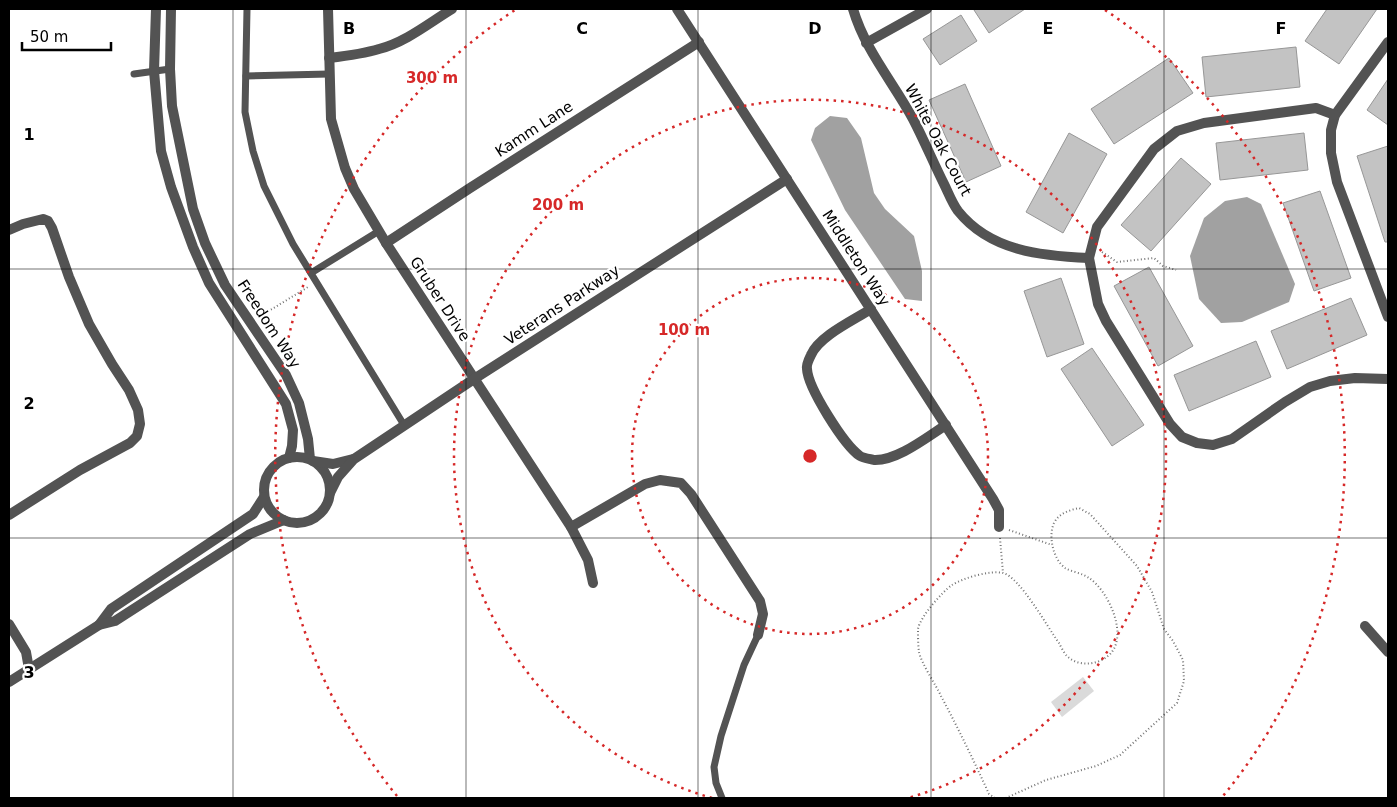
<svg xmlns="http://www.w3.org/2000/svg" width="1397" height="807" font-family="'DejaVu Sans',sans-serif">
  <rect width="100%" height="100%" fill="#fff"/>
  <polygon fill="#dadada" points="1083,677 1094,691 1062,717 1051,702"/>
  <g fill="#a1a1a1">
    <polygon points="830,116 847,118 861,138 874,193 885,209 914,236 922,271 922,301 905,299 845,210 811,140 815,128"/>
    <polygon points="1247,197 1261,204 1295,284 1289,302 1242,322 1221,323 1199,299 1190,256 1204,218 1225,201"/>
  </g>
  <g fill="#c3c3c3" stroke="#979797">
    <polygon points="976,9 1025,9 989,33 974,10"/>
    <polygon points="1327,9 1377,9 1339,64 1305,41"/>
    <polygon points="961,15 977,41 940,65 923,39"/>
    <polygon points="1296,47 1300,87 1206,97 1202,57"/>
    <polygon points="1169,58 1193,93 1114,144 1091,109"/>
    <polygon points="1388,79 1388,125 1367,110"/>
    <polygon points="965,84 1001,166 966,182 929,100"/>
    <polygon points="1069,133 1107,154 1063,233 1026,212"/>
    <polygon points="1304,133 1308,170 1220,180 1216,143"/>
    <polygon points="1388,146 1388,242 1385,242 1357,156"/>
    <polygon points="1181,158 1211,184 1151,251 1121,225"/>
    <polygon points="1320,191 1351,278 1314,291 1283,203"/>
    <polygon points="1149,267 1193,346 1158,366 1114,286"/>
    <polygon points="1061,278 1084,344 1047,357 1024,291"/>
    <polygon points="1351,298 1367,335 1287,369 1271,331"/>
    <polygon points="1256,341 1271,377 1189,411 1174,375"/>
    <polygon points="1092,348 1144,425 1112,446 1061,369"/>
  </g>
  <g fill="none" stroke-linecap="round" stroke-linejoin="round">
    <g stroke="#757575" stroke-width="2" stroke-dasharray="1 2.5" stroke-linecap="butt">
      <polyline points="1102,252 1117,262 1154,258 1163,266 1176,270"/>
      <polyline points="259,317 308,287"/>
      <polyline points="1009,530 1052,545"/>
      <polyline points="1000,538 1003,573"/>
      <path d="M995 798 989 794C974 761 958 728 941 696 936 685 921 663 919 652 918 645 918 636 918 629 920 617 942 592 952 585 963 578 990 570 1003 573 1020 577 1048 628 1059 643 1061 647 1064 653 1067 656 1078 667 1097 665 1108 656 1130 638 1109 591 1089 578 1082 573 1072 572 1065 568 1053 559 1048 536 1054 523 1059 513 1070 510 1079 508L1090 514 1137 566 1152 592 1164 629 1173 641 1183 660 1184 681 1177 703 1120 755 1096 766 1046 780 1006 798"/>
    </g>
    <g stroke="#535353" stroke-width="7">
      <polyline points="247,9 245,112 253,151 264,186 293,244 404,425"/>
      <polyline points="134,74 170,69"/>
      <polyline points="246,76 329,74"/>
      <polyline points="311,273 379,231"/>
      <polyline points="722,798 716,783 714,767 721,736 744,665 758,635"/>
    </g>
    <g stroke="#535353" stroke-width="10">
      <polyline points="156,9 154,71 161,151 171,187 193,247 209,283 286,404 293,430 292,446 289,458"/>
      <polyline points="171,9 170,69 172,106 193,209 205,243 225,285 286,375 299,403 308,439 310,459"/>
      <polyline points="328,9 331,119 345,168 354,189 386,243 571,527 588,560 593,583"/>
      <polyline points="677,9 993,499 999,510 999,527"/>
      <path d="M853 9C865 50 893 82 913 119 924 140 933 162 944 184 948 192 952 203 958 211 990 251 1041 256 1089 258"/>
      <polyline points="1388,42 1335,115 1331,130 1331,153 1337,182 1388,317"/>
      <polyline points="866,43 927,9"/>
      <path d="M329 58C346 56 363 54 379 49 406 42 429 23 452 9"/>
      <polyline points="1335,115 1316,108 1204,123 1177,131 1154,149 1097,227 1089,258 1098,304 1106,321 1170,424 1182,437 1197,443 1213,445 1232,439 1285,402 1310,387 1330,381 1355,378 1388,379"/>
      <polyline points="9,230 23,224 43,219 48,221 52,228 69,277 89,324 112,364 129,390 138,410 140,424 137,436 130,443 80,470 9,515"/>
      <polyline points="386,243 470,188 699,42"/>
      <path d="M871 309C854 320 819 336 811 355 809 359 806 365 807 369 808 388 844 445 860 456 863 458 870 459 874 460 897 461 927 437 946 425"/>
      <circle cx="297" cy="490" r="33"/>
      <polyline points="313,461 333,464 353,459"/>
      <polyline points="330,493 338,477 354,459 474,379 787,179"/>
      <polyline points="571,527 645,484 660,480 681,483 691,494 760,601 763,614 758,635"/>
      <polyline points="9,624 26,652 29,669"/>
      <polyline points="99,625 111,609 253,514 264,497"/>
      <polyline points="1365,626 1388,652"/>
      <polyline points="9,682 99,625 115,621 250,534 284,520"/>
    </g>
  </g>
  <path fill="none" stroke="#000" stroke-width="1" stroke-opacity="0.55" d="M233 9V798M466 9V798M698 9V798M931 9V798M1164 9V798M9 269H1388M9 538H1388"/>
  <g fill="none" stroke="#d62828" stroke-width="2.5" stroke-dasharray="2.5 5">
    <circle cx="810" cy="456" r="178"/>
    <path d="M712 798A356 356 0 1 1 908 798"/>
    <path d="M397 796A535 535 0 0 1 515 10M1105 10A535 535 0 0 1 1223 796"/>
  </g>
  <g text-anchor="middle" stroke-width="4.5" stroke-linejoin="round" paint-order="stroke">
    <g font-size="15" fill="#000" stroke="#fff">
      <text transform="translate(534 129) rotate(-33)" y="5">Kamm Lane</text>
      <text transform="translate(938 140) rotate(62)" y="5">White Oak Court</text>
      <text transform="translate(856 258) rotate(57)" y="5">Middleton Way</text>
      <text transform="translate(440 299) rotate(57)" y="5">Gruber Drive</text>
      <text transform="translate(562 305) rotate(-33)" y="5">Veterans Parkway</text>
      <text transform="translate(269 324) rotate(57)" y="5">Freedom Way</text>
    </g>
  </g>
  <g font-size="16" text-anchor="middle" font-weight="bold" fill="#000" stroke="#fff" stroke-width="4.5" stroke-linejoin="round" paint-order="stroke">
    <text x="349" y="34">B</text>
    <text x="582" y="34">C</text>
    <text x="815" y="34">D</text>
    <text x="1048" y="34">E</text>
    <text x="1281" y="34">F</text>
    <text x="29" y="140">1</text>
    <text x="29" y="409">2</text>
    <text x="29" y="678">3</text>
  </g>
  <circle cx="810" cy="456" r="8" fill="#d62828" stroke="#fff" stroke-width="2.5"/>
  <g font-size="15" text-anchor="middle" font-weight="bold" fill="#d62828" stroke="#fff" stroke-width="4.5" stroke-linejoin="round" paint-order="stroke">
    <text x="432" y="83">300 m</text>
    <text x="558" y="210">200 m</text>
    <text x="684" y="335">100 m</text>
  </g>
  <rect width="1397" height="807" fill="none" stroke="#000000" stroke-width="20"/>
  <path d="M22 42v8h89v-8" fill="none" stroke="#000000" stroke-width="2.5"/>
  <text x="30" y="42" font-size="15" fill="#000000" stroke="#ffffff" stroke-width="4" paint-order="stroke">50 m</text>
</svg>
